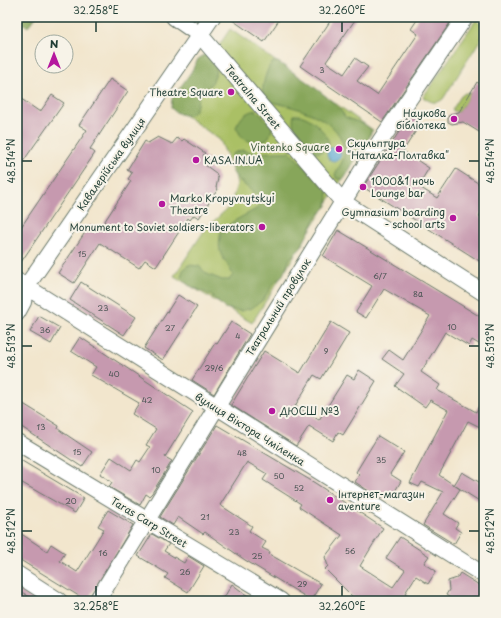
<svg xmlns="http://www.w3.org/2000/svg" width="501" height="618" font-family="'Playpen Sans',sans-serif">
  <rect width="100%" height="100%" fill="#f7f3e8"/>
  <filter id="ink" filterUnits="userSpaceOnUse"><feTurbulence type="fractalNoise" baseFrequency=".025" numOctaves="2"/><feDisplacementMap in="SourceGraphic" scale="8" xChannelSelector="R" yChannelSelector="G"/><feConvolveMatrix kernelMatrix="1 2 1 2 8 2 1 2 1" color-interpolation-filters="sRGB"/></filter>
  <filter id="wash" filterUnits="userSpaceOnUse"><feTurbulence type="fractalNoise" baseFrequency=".012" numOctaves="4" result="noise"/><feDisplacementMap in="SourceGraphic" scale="16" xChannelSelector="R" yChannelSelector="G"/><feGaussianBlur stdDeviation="0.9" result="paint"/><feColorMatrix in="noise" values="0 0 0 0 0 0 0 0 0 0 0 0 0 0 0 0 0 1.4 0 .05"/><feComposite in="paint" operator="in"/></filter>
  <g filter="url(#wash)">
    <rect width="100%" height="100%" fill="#f2e6cd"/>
    <g fill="#aac065" stroke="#647e4c">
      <path d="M476 20 484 26V34L443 99C436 105 430 102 423 97Z"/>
      <polygon points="230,29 373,130 252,323 174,276 206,228 228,208 232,200 237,184 235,175 220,140 176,109"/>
      <polygon points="465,93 471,93 459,112 456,112 452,110 461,96"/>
    </g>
    <g fill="#87a65a" stroke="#537247">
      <polygon points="17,17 36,17 28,27 17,19"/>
      <path d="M206 54 216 61C216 70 216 79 210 85 206 89 202 90 199 96 197 99 198 104 196 108 191 120 178 115 171 108L172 99 191 72 198 59Z"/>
      <path d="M273 62H278C294 73 338 101 345 117L366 125 371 130 370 137C359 147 353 166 344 179H337L335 175C338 167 344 162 344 153 345 118 292 106 266 101L262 97C262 88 266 67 273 62Z"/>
      <path d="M256 110 272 126C271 145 256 145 242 138L236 127C241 117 245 112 256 110Z"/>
      <path d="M294 115C308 113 326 131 329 143 316 170 288 134 294 115Z"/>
      <path d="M242 150C258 155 273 151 290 152L328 191 327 206 317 216 300 249 290 258 283 275 274 283 263 300 252 308 241 311 224 308 211 295 188 285 181 277 183 270 188 265 199 266 207 274 222 280H229L233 275C223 254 216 257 221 231L234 221 258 208 260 200C248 183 225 179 232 154Z"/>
    </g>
    <circle fill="#57a5d0" stroke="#3b7182" cx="334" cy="154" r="7"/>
    <g id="blocks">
      <g fill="#c699af">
        <polygon points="228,17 281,17 264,42"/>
        <polygon points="333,17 357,17 326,62 344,74 355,58 368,67 357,81 377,95 418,34 411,29 419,17 454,17 382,122 300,66"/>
        <polygon points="110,79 128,91 90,149 95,153 17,268 17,233 87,130 79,125"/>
        <polygon points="477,82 484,87 484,135 463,122 452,124 448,122 448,117 450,114 459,112"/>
        <polygon points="52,95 64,103 17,170 17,96 40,112"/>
        <polygon points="410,115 421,123 403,151 429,168 418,186 437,198 456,169 484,187 484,208 479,216 484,219 484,264 363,187"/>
        <polygon points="158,137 172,144 177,138 182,141 184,139 205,153 203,156 209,159 205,165 216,173 218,178 216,188 218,189 199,218 194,215 190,220 188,218 156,267 145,260 139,268 100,243 74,283 58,273 90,225 99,230 131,181 128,179 132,173 127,170 145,141 148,143"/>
        <polygon points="338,230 484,319 484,347 472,340 469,346 445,332 421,372 440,385 437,390 476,412 484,396 484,420 480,427 468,421 439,475 460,489 444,514 458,523 455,528 461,532 454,544 423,525 443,492 422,482 419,487 410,483 448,410 430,400 425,407 395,386 404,374 382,359 389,350 403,360 430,316 384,289 366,318 356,312 372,286 323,256"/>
        <polygon points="81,282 136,317 124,335 70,300"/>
        <polygon points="178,295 197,307 163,360 144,348"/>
        <polygon points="39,316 60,328 51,344 30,332"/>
        <polygon points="231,322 250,334 214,394 192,380 215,343 217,344"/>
        <polygon points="331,322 349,333 321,379 314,375 295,406 319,420 347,375 354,379 359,370 376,381 343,435 338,432 333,441 309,426 296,446 231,405 264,351 300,373"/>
        <polygon points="80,337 193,412 165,457 172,461 152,493 149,496 146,494 140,505 109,487 112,482 100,474 111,457 131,470 137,460 140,462 150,447 146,445 156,429 132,414 139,403 91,375 96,367 71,351"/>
        <polygon points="17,400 59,426 58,429 92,452 82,467 17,424"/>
        <polygon points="217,425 315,483 383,528 360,566 393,587 405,570 386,558 400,537 429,556 424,563 436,571 428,584 416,576 405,593 416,601 357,601 325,569 328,566 325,557 342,535 299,507 301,504 263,480 267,474 247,462 220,505 252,526 249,531 266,542 262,548 270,552 269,554 321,584 311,600 245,560 205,532 203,534 178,517 173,525 160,517"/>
        <polygon points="378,436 404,452 390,474 401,481 391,498 384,494 381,499 355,482 359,475 356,472"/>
        <polygon points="17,458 84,498 75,513 17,480"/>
        <polygon points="462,472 484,485 484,504 454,485"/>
        <polygon points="108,510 133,525 87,601 17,558 17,531 47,551 51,544 65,553 60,561 77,572 104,529 98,526"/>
        <polygon points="152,534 169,544 164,551 184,563 188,556 204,566 188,592 165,578 168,574 138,556"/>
        <polygon points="460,573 484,588 477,601 455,601 446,595 449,590 448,581 457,578"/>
        <polygon points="232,584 245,594 258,601 222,601"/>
        <polygon points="17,589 36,601 17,601"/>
      </g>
    </g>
  </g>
  <g filter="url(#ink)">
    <use href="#blocks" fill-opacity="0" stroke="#69786a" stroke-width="1"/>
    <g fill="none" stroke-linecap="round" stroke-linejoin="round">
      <defs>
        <g id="minor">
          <polyline points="174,17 200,35 343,202 484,293"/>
          <polyline points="17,281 484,575"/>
          <polyline points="17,313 23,302 26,287 212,17"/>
          <polyline points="17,442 281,601"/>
          <polyline points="17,574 59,601"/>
          <polyline points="97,601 381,140 465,17"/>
        </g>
      </defs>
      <use href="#minor" stroke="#69786a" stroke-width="18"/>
      <use href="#minor" stroke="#fff" stroke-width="16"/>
    </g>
  </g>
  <path fill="none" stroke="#1f3d34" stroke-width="1.5" d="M96 22V32M342 22V32M22 161H32M469 161H479M22 346H32M469 346H479M22 531H32M469 531H479M96 586V596M342 586V596"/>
  <g fill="#b5179e" stroke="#f7f3e8" stroke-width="1.5">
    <circle cx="231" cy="92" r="4"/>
    <circle cx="454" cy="119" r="4"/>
    <circle cx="339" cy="149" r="4"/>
    <circle cx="196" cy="160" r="4"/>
    <circle cx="363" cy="187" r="4"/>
    <circle cx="162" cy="204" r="4"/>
    <circle cx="453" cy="218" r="4"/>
    <circle cx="262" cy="227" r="4"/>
    <circle cx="272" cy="411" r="4"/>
    <circle cx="330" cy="500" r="4"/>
  </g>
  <g text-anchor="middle" stroke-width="4" stroke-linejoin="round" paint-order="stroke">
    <g font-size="8" fill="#495453">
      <text x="322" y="73">3</text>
      <text x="82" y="257">15</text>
      <text x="380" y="279">6/7</text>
      <text x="418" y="297">8а</text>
      <text x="103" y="311">23</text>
      <text x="452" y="330">10</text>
      <text x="170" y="331">27</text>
      <text x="45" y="333">36</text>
      <text x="238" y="339">4</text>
      <text x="326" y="354">9</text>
      <text x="214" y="371">29/6</text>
      <text x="114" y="377">40</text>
      <text x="147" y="403">42</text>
      <text x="41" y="430">13</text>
      <text x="77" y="455">15</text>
      <text x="242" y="456">48</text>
      <text x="381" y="463">35</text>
      <text x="156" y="473">10</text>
      <text x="279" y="479">50</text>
      <text x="299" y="491">52</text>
      <text x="71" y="504">20</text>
      <text x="205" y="520">21</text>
      <text x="234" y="535">23</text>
      <text x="350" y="554">56</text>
      <text x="103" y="556">16</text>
      <text x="257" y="559">25</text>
      <text x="185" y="575">26</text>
      <text x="302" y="587">29</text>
    </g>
    <g font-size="10" fill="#1f3d34" stroke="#f7f3e8" text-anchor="start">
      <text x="223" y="96" text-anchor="end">Theatre Square</text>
      <text x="446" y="117" text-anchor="end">Наукова<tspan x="446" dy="12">бібліотека</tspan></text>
      <text x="347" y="147">Скульптура<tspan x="347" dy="12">"Наталка-Полтавка"</tspan></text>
      <text x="204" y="164">KASA.IN.UA</text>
      <text x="371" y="185">1000&amp;1 ночь<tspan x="371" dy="12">Lounge bar</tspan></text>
      <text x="170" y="202">Marko Kropyvnytskyi<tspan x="170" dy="12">Theatre</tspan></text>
      <text x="445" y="216" text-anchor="end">Gymnasium boarding<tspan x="445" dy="12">- school arts</tspan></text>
      <text x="254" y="231" text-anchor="end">Monument to Soviet soldiers-liberators</text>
      <text x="280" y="415">ДЮСШ №3</text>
      <text x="338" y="498">Інтернет-магазин<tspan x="338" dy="12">aventure</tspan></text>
    </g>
    <g font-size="10" fill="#1f3d34" stroke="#f7f3e8">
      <text transform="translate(253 97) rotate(50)" y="4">Teatralna Street</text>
      <text transform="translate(111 164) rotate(-55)" y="4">Кавалерійська вулиця</text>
      <text transform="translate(278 307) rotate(-58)" y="4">Театральний провулок</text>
      <text transform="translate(250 429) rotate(32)" y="4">вулиця Віктора Чміленка</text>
      <text transform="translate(149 522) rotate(31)" y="4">Taras Carp Street</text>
    </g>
    <g font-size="10" fill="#425e40" stroke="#f7f3e8">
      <text x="290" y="151">Vintenko Square</text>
    </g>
  </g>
  <rect width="501" height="618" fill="none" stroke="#f7f3e8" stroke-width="44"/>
  <g transform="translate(54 54)"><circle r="19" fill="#f7f3e8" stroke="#a1aaa0"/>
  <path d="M0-3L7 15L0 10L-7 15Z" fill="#b5179e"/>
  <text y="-6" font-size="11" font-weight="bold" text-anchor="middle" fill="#1f3d34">N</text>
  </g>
  <rect x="22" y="22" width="457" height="574" fill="none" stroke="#1f3d34" stroke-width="1.5"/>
  <g font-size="10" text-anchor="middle" fill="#1f3d34">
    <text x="96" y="14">32.258°E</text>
    <text x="342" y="14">32.260°E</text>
    <text transform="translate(11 161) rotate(-90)" y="4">48.514°N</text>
    <text transform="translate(490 161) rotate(-90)" y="4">48.514°N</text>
    <text transform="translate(11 346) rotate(-90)" y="4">48.513°N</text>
    <text transform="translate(490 346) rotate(-90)" y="4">48.513°N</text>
    <text transform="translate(11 531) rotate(-90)" y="4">48.512°N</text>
    <text transform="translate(490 531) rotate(-90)" y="4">48.512°N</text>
    <text x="96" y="610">32.258°E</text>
    <text x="342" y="610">32.260°E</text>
  </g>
</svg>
